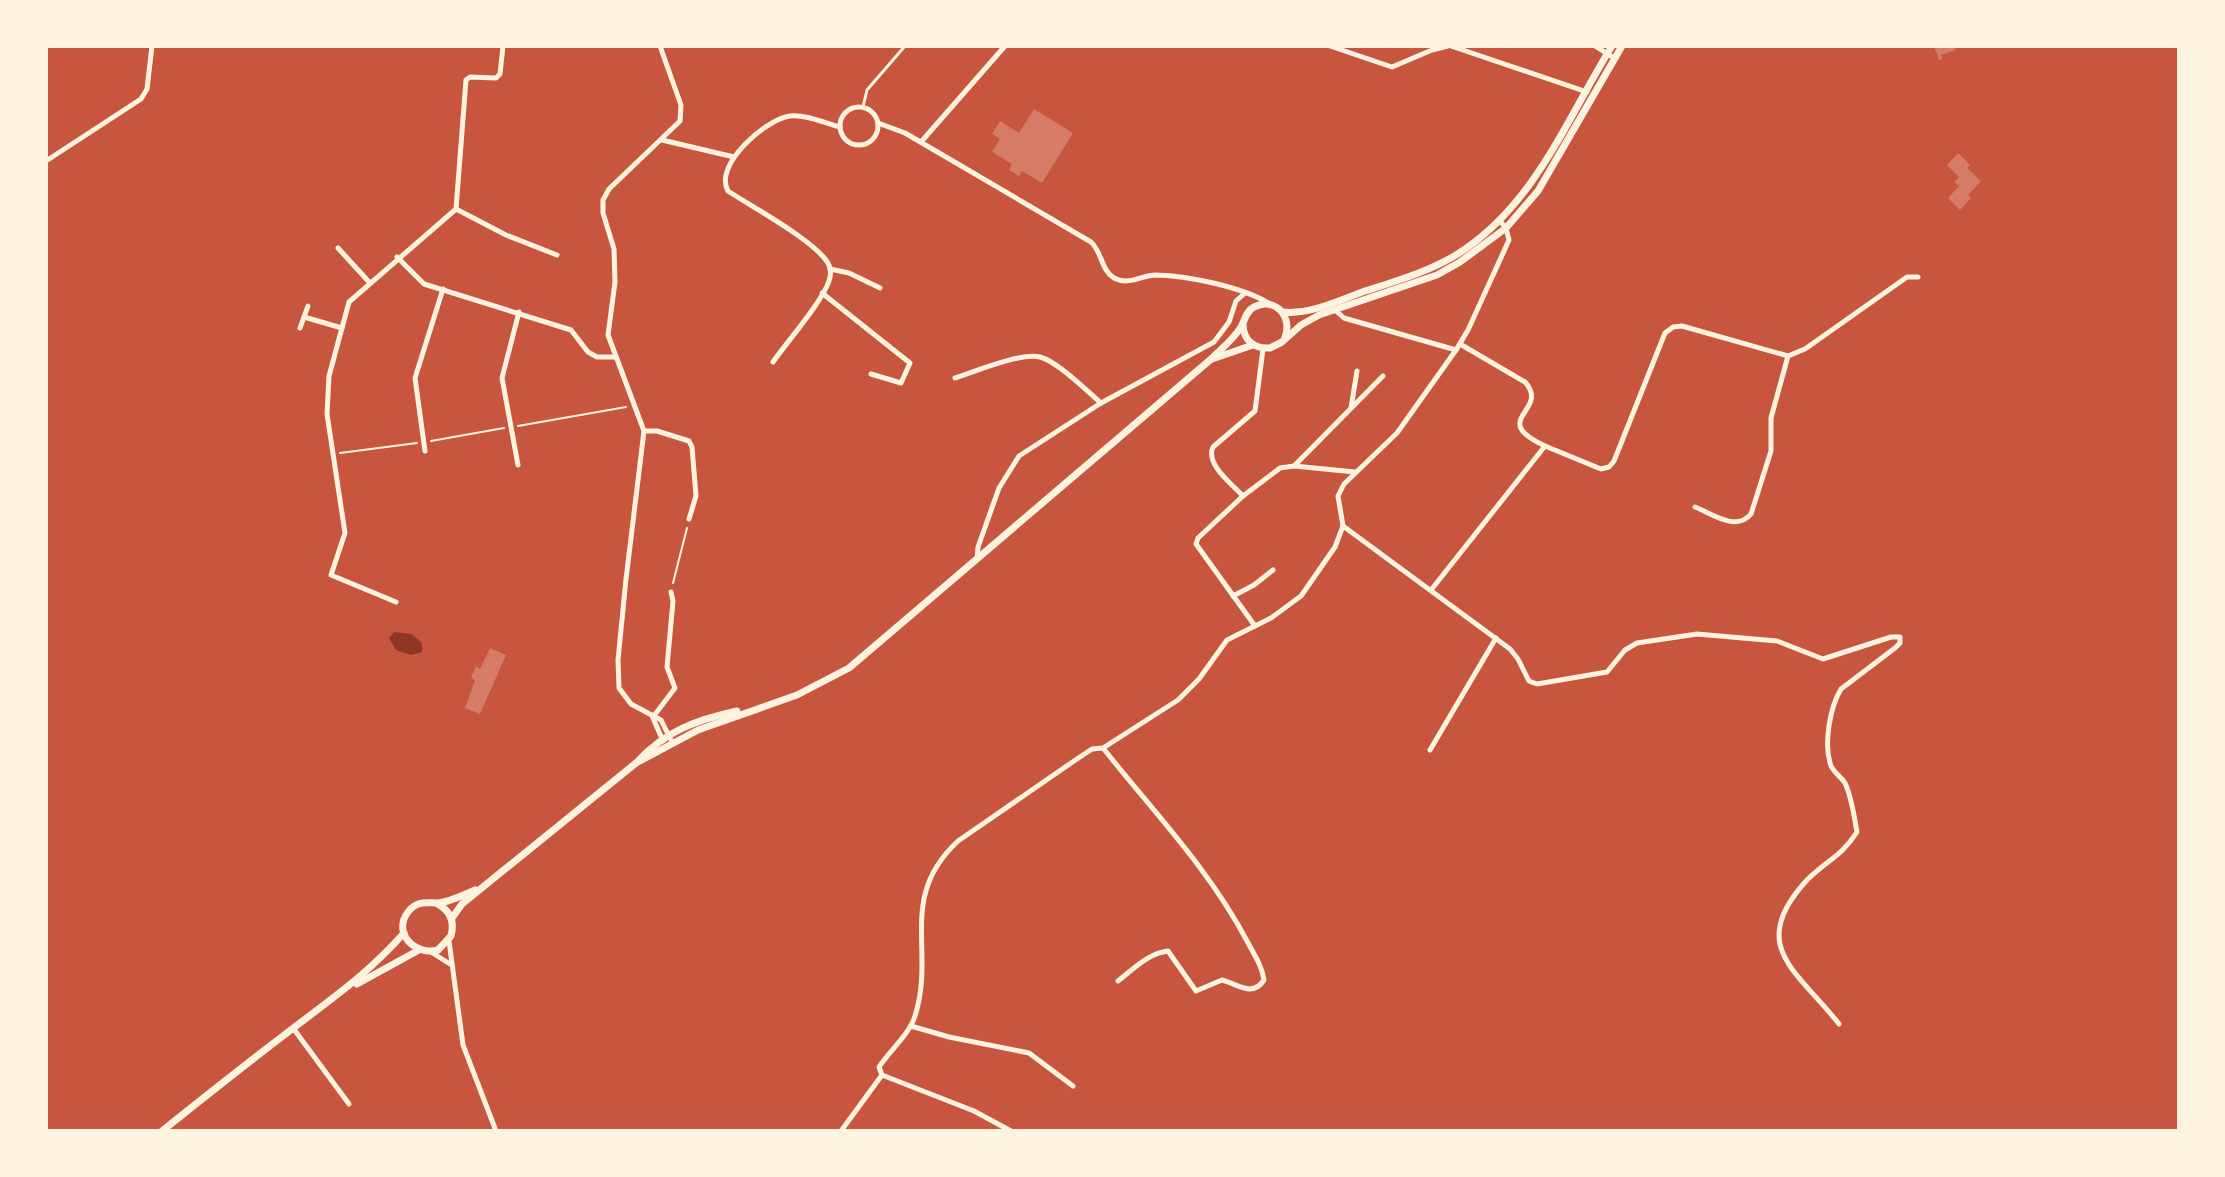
<svg xmlns="http://www.w3.org/2000/svg" width="2225" height="1177" font-family="'Fira Sans',sans-serif">
  <rect width="100%" height="100%" fill="#c8553d"/>
  <polygon fill="#8f3625" points="394,632 412,634 422,643 422,652 411,655 396,650 389,638"/>
  <g fill="#d67c66">
    <polygon points="1934,46 1955,46 1956,50 1941,55 1942,59 1939,60"/>
    <polygon points="1034,109 1073,133 1042,183 1022,171 1019,176 1009,170 1012,164 992,152 1000,139 992,134 1000,121 1019,133"/>
    <polygon points="1958,153 1970,165 1967,168 1981,181 1968,195 1971,198 1960,210 1948,198 1959,186 1954,182 1959,177 1947,165"/>
    <polygon points="490,648 506,655 480,714 465,708 475,680 471,678 476,666 480,669"/>
  </g>
  <g fill="none" stroke-linecap="round" stroke-linejoin="round">
    <g stroke="#fff3e0" stroke-width="2">
      <polyline points="518,426 626,407"/>
      <polyline points="431,441 504,428"/>
      <polyline points="340,453 417,443"/>
      <polyline points="673,583 687,528"/>
    </g>
    <polyline stroke="#fff3e0" stroke-width="3" points="863,107 867,90 905,46"/>
    <g stroke="#fff3e0" stroke-width="5">
      <polyline points="660,46 681,105 680,121 609,189 603,200 603,213 614,249 615,282 608,335 644,431 626,579 618,660 619,688 631,704 661,720 672,742"/>
      <polyline points="1330,46 1392,67 1432,50 1448,46"/>
      <polyline points="1451,46 1587,92"/>
      <polyline points="1595,46 1614,58"/>
      <circle cx="859" cy="126" r="19"/>
      <path d="M878 123 905 133 1091 242C1102 252 1101 270 1114 278 1129 286 1141 275 1156 275 1189 276 1243 287 1270 304"/>
      <polyline points="662,140 734,157"/>
      <polyline points="921,142 1005,46"/>
      <polyline points="46,161 141,99 147,89 152,46"/>
      <polyline points="456,209 466,80 470,77 496,78 500,74 503,46"/>
      <polyline points="338,248 370,283"/>
      <polyline points="397,257 424,284 571,330 588,352 597,357 615,357"/>
      <polyline points="830,269 849,273 880,288"/>
      <polyline points="822,293 910,363 901,383 871,374"/>
      <polyline points="1335,310 1344,318 1456,350"/>
      <polyline points="304,317 342,328"/>
      <polyline points="300,328 308,306"/>
      <path d="M1263 349 1255 411 1213 447C1205 464 1232 484 1243 496L1280 468 1294 466 1355 472"/>
      <path d="M773 362C787 342 822 302 829 281 831 275 831 268 828 263 814 240 752 207 728 191 713 165 766 119 790 116 805 114 825 123 840 127"/>
      <path d="M955 378C974 372 1022 352 1040 357 1058 362 1086 390 1101 403"/>
      <polyline points="1351,408 1357,371"/>
      <polyline points="644,431 657,431 689,441 692,447 696,496 689,519"/>
      <polyline points="1545,446 1601,469 1609,467 1614,461 1665,333 1673,327 1682,326 1788,356 1805,349 1907,277 1918,277"/>
      <polyline points="425,451 415,378 443,289"/>
      <polyline points="518,465 502,378 519,312"/>
      <polyline points="1295,465 1383,376"/>
      <polyline points="1243,496 1198,538 1196,544 1255,626"/>
      <path d="M1695 507C1713 514 1736 532 1751 514L1771 451V418L1788 356"/>
      <path d="M1343 526 1510 649 1518 659 1529 681 1537 684 1607 672 1625 650 1637 643 1697 634 1777 641 1823 659 1891 637H1900V643L1895 648 1841 689C1830 707 1824 742 1830 763 1832 772 1840 775 1845 783 1852 798 1854 816 1857 832 1841 857 1827 860 1808 879 1745 946 1798 971 1839 1024"/>
      <polyline points="977,560 978,547 999,488 1019,456 1101,403 1214,342 1229,322 1236,301 1245,293"/>
      <path d="M1431 590 1545 446C1487 419 1551 411 1525 382L1460 344"/>
      <polyline points="1233,596 1254,585 1273,570"/>
      <polyline points="396,602 331,575 345,533 327,414 329,376 349,302 456,209 506,235 557,255"/>
      <polyline points="653,717 675,688 667,667 673,601 671,592"/>
      <polyline points="653,718 663,741"/>
      <path d="M1103 748C1152 810 1210 870 1247 941 1254 954 1262 966 1264 980 1252 998 1238 984 1222 980L1196 991 1168 951C1149 953 1133 969 1118 981"/>
      <polyline points="1430,750 1496,638"/>
      <polyline points="449,941 463,1045 496,1131"/>
      <polyline points="431,952 450,964"/>
      <polyline points="911,1026 949,1037 1029,1053 1073,1086"/>
      <polyline points="293,1028 349,1104"/>
      <polyline points="841,1131 882,1075"/>
      <path d="M1011 1131 974 1111 882 1075 879 1067C890 1050 909 1035 915 1016 936 950 897 898 958 841L1074 761 1092 749 1103 748 1178 700 1199 679 1227 640 1271 618 1301 596 1335 547 1343 526 1338 496 1344 484 1397 433 1456 350 1468 330 1509 240 1506 228 1500 221"/>
    </g>
    <g stroke="#fff3e0" stroke-width="7">
      <path d="M1283 312C1310 315 1340 300 1365 291 1396 281 1428 272 1456 255 1534 207 1566 120 1612 46"/>
      <path d="M1243 324C1243 340 1254 349 1270 348L1282 342 1301 325 1319 315 1437 275 1460 262 1506 228 1538 191 1622 46"/>
      <polyline points="1212,359 1253,345"/>
      <path d="M636 763 698 730 797 695 849 668 1210 360C1221 349 1233 340 1241 327 1245 320 1246 311 1254 307 1275 296 1293 317 1285 337"/>
      <path d="M436 903C450 910 455 921 451 936L438 950C415 956 392 933 408 912 417 900 426 903 438 903 450 902 463 895 475 890"/>
      <path d="M452 918 462 904 636 763C665 731 696 720 737 711"/>
      <polyline points="357,984 419,950"/>
      <path d="M162 1131C202 1099 242 1067 283 1036 328 1001 365 977 404 933"/>
    </g>
  </g>
  <rect width="2225" height="1177" fill="none" stroke="#fff3e0" stroke-width="96"/>
</svg>
